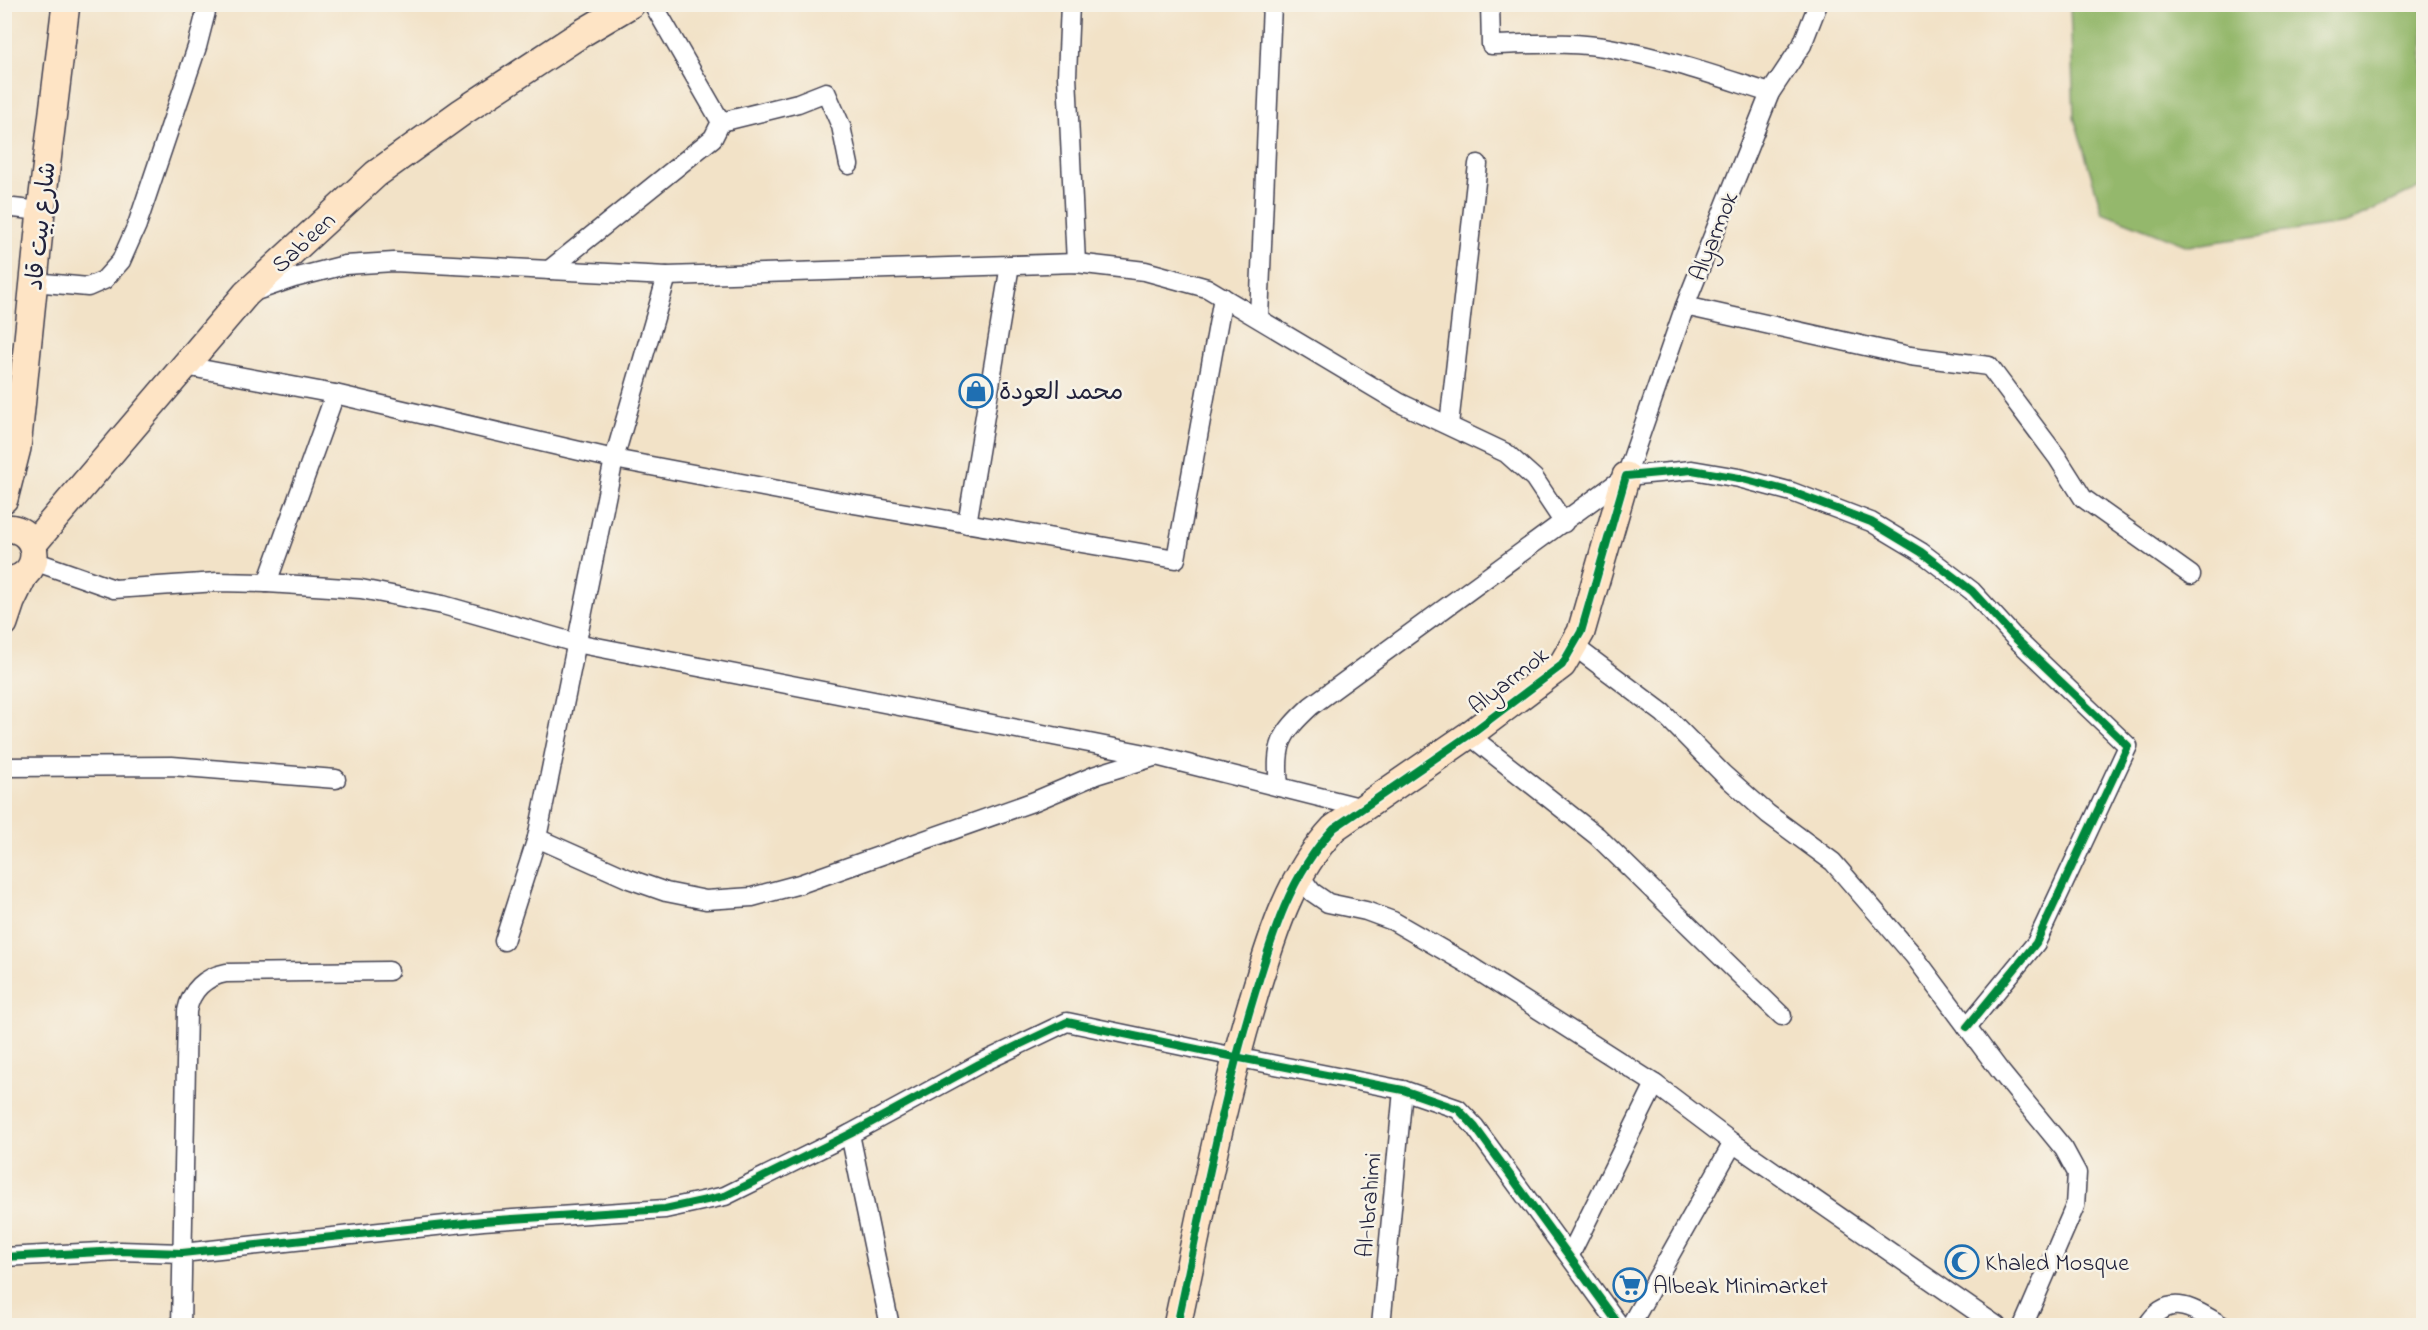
<svg xmlns="http://www.w3.org/2000/svg" width="2428" height="1330" font-family="'Indie Flower','Playpen Sans Arabic',sans-serif">
  <rect width="100%" height="100%" fill="#f7f3e8"/>
  <filter id="ink" filterUnits="userSpaceOnUse"><feTurbulence type="fractalNoise" baseFrequency=".0167" numOctaves="2"/><feDisplacementMap in="SourceGraphic" scale="12" xChannelSelector="R" yChannelSelector="G"/><feConvolveMatrix kernelMatrix="1 2 1 2 8 2 1 2 1" color-interpolation-filters="sRGB"/></filter>
  <filter id="wash" filterUnits="userSpaceOnUse"><feTurbulence type="fractalNoise" baseFrequency=".008" numOctaves="4" result="noise"/><feDisplacementMap in="SourceGraphic" scale="24" xChannelSelector="R" yChannelSelector="G"/><feGaussianBlur stdDeviation="1.35" result="paint"/><feColorMatrix in="noise" values="0 0 0 0 0 0 0 0 0 0 0 0 0 0 0 0 0 1.4 0 .05"/><feComposite in="paint" operator="in"/></filter>
  <g filter="url(#wash)">
    <rect width="100%" height="100%" fill="#f2e2c7"/>
    <polygon fill="#94b86c" stroke="#5b6d54" stroke-width="1.5" points="2070,5 2423,5 2423,186 2347,223 2188,246 2102,212 2074,117"/>
  </g>
  <g filter="url(#ink)">
    <g fill="none" stroke-linecap="round" stroke-linejoin="round">
      <defs>
        <g id="street">
          <polyline points="1070,4 1067,76 1076,263"/>
          <path d="M1490 4 1491 45C1533 44 1575 41 1615 49 1668 59 1719 77 1770 93"/>
          <polyline points="721,122 798,103 826,92 841,126 849,165"/>
          <polyline points="4,207 41,211"/>
          <polyline points="549,270 713,138 721,122 653,4"/>
          <polyline points="34,282 88,287 104,280 121,261 137,225 197,47 208,4"/>
          <polyline points="253,292 294,278 345,265 394,262 667,276 1076,263 1145,271 1207,288 1400,403 1506,453 1534,478 1564,523"/>
          <polyline points="1685,306 1910,356 1989,366 2057,457 2083,498 2191,575"/>
          <polyline points="1259,318 1272,4"/>
          <polyline points="185,366 335,394 614,459 842,502 1176,559 1223,297"/>
          <polyline points="1449,425 1478,164"/>
          <polyline points="1626,476 1692,470 1739,478 1792,492 1871,522 1921,552 1972,591 2014,637 2128,746 2036,943 1967,1027"/>
          <polyline points="967,524 1010,265"/>
          <polyline points="34,561 114,589 217,582 267,583 361,589 443,605 576,643 1156,756 1363,808"/>
          <polyline points="267,583 335,394"/>
          <polyline points="1574,646 1663,713 1723,774 1768,814 1833,862 1914,956 2000,1071 2064,1149 2077,1173 2075,1206 2023,1326"/>
          <polyline points="1469,735 1597,836 1782,1016"/>
          <polyline points="4,767 172,766 336,779"/>
          <path d="M1279 787C1275 744 1280 735 1311 706L1626 476 1685 306 1770 93 1802 45 1818 4"/>
          <polyline points="537,838 629,879 666,892 706,900 752,897 800,884 1035,801 1096,775 1154,757"/>
          <polyline points="1299,875 1312,892 1328,903 1366,911 1393,921 1464,962 1655,1084 1733,1143 1997,1326"/>
          <polyline points="504,941 537,838 614,459 667,276"/>
          <polyline points="850,1134 890,1326"/>
          <polyline points="1570,1255 1655,1084"/>
          <polyline points="4,1257 120,1251 182,1253 483,1221 665,1209 725,1196 850,1134 979,1064 1067,1022 1235,1057 1403,1090 1458,1109 1475,1127 1620,1326"/>
          <path d="M181 1326 187 1011C191 990 205 977 226 973L389 971"/>
          <polyline points="1381,1326 1403,1090"/>
          <polyline points="1630,1326 1733,1143"/>
          <path d="M2147 1326C2169 1290 2195 1310 2223 1326"/>
        </g>
        <g id="secondary">
          <polyline points="4,499 17,448 41,211 66,4"/>
          <path d="M4 528C45 527 43 583 4 580"/>
          <polyline points="33,544 246,294 376,174 462,112 582,33 631,4"/>
          <polyline points="4,623 11,602 24,575"/>
          <path d="M1177 1326C1201 1215 1221 1104 1254 996 1272 936 1290 875 1334 828L1469 735 1562 665 1581 632 1626 476"/>
        </g>
      </defs>
      <use href="#street" stroke="#413f50" stroke-width="21"/>
      <use href="#secondary" stroke="#413f50" stroke-width="30"/>
      <use href="#street" stroke="#fff" stroke-width="18"/>
      <use href="#secondary" stroke="#fee4c5" stroke-width="27"/>
      <defs>
        <g id="cycleway">
          <polyline points="4,1257 120,1251 182,1253 483,1221 665,1209 725,1196 850,1134 979,1064 1067,1022 1235,1057 1403,1090 1458,1109 1475,1127 1620,1326"/>
          <path d="M1177 1326C1201 1215 1221 1104 1254 996 1272 936 1290 875 1334 828L1469 735 1562 665 1581 632 1626 476 1692 470 1739 478 1792 492 1871 522 1921 552 1972 591 2014 637 2128 746 2036 943 1967 1027"/>
        </g>
      </defs>
      <use href="#cycleway" stroke="#f7f3e8" stroke-width="11"/>
      <use href="#cycleway" stroke="#00873e" stroke-width="8"/>
    </g>
  </g>
  <defs>
    <symbol id="shop-ring" viewBox="-11 -11 22 22"><circle r="9.5" fill="#f7f3e8" stroke="#1f6fb2" stroke-width="1.5"/><path d="M-5-2.5h2.3a2.7 3.5 0 0 1 5.4 0H5L5.5 6h-11ZM-1.5-2.5h3a1.5 2.3 0 0 0-3 0Z" fill="#1f6fb2"/></symbol>
    <symbol id="mosque-ring" viewBox="-11 -11 22 22"><circle r="9.5" fill="#f7f3e8" stroke="#1f6fb2" stroke-width="1.5"/><path d="M3.5-4.9A6 6 0 1 0 3.5 4.9A5 5 0 1 1 3.5-4.9Z" fill="#1f6fb2"/></symbol>
    <symbol id="supermarket-ring" viewBox="-11 -11 22 22"><circle r="9.5" fill="#f7f3e8" stroke="#1f6fb2" stroke-width="1.5"/><path d="M-6-5.5h2.5l.6 2H6L4.5 2H-2.5L-4.4-4H-6ZM-1.5 3.2a1.3 1.3 0 1 0 .1 0ZM3 3.2a1.3 1.3 0 1 0 .1 0Z" fill="#1f6fb2"/></symbol>
  </defs>
  <g fill-rule="evenodd">
    <use href="#shop-ring" x="957" y="372" width="38" height="38"/>
    <use href="#mosque-ring" x="1943" y="1243" width="38" height="38"/>
    <use href="#supermarket-ring" x="1611" y="1266" width="38" height="38"/>
  </g>
  <g text-anchor="middle" stroke-width="5" stroke-linejoin="round" paint-order="stroke">
    <g font-size="24" fill="#22223b" stroke="#f7f3e8">
      <text transform="translate(40 226) rotate(-84)" y="8">شارع بيت قاد</text>
      <text transform="translate(1713 236) rotate(-68)" y="8">Alyarmok</text>
      <text transform="translate(303 242) rotate(-43)" y="8">Sab'een</text>
      <text transform="translate(1508 680) rotate(-38)" y="8">Alyarmok</text>
      <text transform="translate(1368 1205) rotate(-85)" y="8">Al-Ibrahimi</text>
    </g>
    <g font-size="24" fill="#22223b" stroke="#f7f3e8" text-anchor="start">
      <text x="999" y="399">محمد العودة</text>
      <text x="1985" y="1270">Khaled Mosque</text>
      <text x="1653" y="1293">Albeak Minimarket</text>
    </g>
  </g>
  <rect width="2428" height="1330" fill="none" stroke="#f7f3e8" stroke-width="24"/>
</svg>
